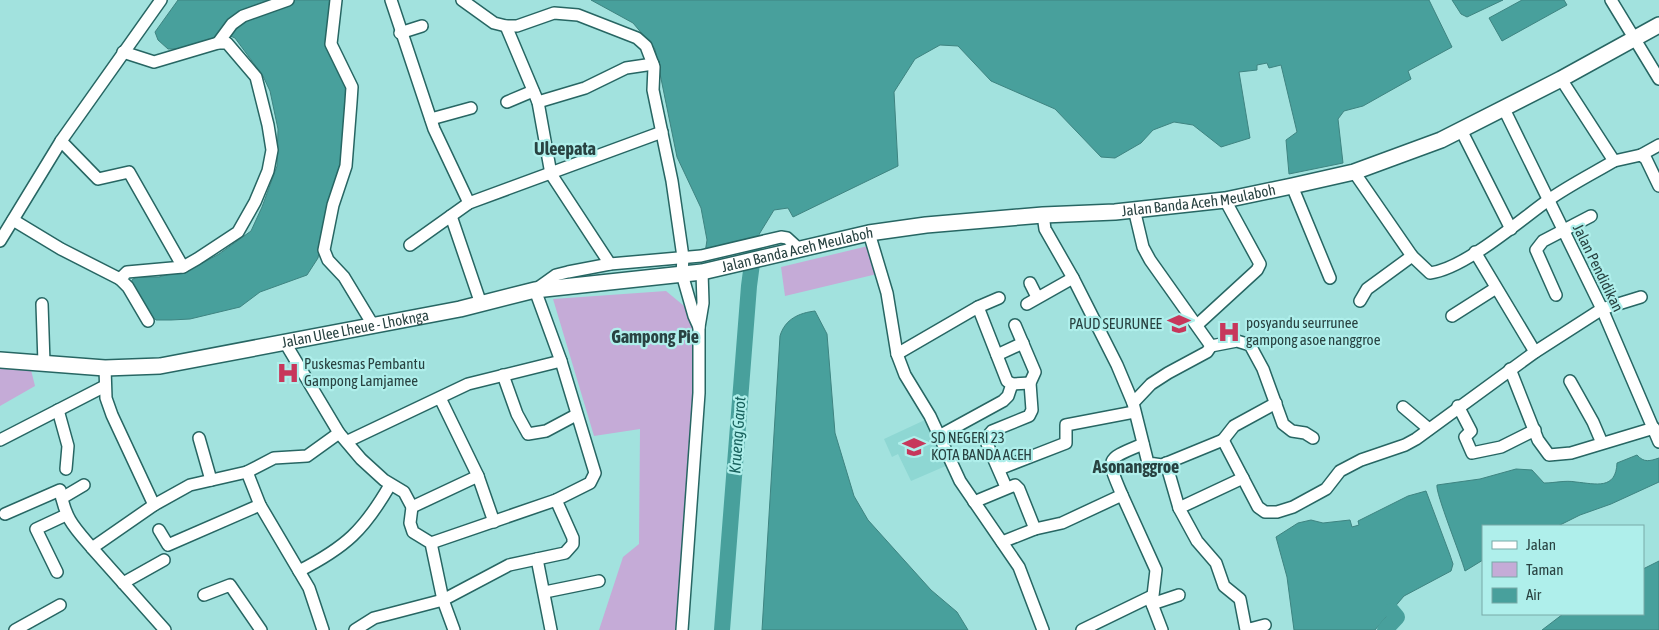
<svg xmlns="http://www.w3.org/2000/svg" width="1659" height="630" font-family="'Asap Condensed',sans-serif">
  <rect width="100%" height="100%" fill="#a2e2de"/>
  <polygon fill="#8ed7d3" points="927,419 948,465 911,481 898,454 892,457 884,439"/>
  <g fill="#c5abd7">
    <polygon points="868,246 877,274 785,296 781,267"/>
    <polygon points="666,291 689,310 696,344 678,630 599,630 623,557 639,544 640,429 594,436 553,299"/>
    <polygon points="23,365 30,366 35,386 0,406 0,368"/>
  </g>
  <g fill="#48a09c" stroke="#3e8481">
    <polygon points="178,0 333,0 329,32 345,83 347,97 345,150 323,232 318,258 307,275 260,292 240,307 190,319 171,320 156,320 149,314 131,287 132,280 136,277 159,277 195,267 219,254 251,231 262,207 277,166 278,129 270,91 263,76 235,38 228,35 187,49 168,49 158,40 155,32"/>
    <polygon points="591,0 1429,0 1452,47 1408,71 1411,79 1363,106 1344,111 1338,119 1343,163 1289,174 1286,140 1297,132 1281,65 1269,68 1267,63 1257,65 1257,70 1239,72 1250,138 1221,147 1193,125 1174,122 1153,130 1141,143 1115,158 1101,157 1055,109 991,81 958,46 940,45 915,59 894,92 898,166 793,217 788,208 774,210 755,241 705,253 707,240 701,208 677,157 655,49 633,23"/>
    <polygon points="1452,0 1503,0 1467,17 1461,14"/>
    <polygon points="1522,0 1564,0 1567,5 1502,41 1489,18"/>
    <path d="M815 311 827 334 835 433 854 496 868 520 931 590 957 612 968 630H762L780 336C785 319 799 313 815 311Z"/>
    <path d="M1637 455C1644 463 1650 461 1659 458V482L1611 504 1580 515 1558 526H1483V560L1465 571C1461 556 1435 492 1437 485L1480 479 1516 469 1532 470 1544 483C1555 483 1565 480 1576 482 1596 484 1616 490 1617 463Z"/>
    <polygon points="1426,491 1450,555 1453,564 1451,571 1404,596 1375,630 1294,630 1287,577 1276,537 1298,523 1311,520 1323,523 1350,520 1352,527 1359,525 1358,521 1408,496"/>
    <polygon points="1659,561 1659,630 1542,630 1563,614 1643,614 1643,569"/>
  </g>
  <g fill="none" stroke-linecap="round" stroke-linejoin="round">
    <g stroke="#48a09c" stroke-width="16">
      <polyline points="722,630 749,286 755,241"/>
      <polyline points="1385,630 1397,617 1392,611"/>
    </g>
    <defs>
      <g id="minor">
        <polyline points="336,0 331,44 352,87 351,102 346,166 333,205 324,250 328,260 344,277 373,325"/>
        <polyline points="391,0 434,129 469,203"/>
        <polyline points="462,0 494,23 506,26 517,26 554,13 578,15 637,38 646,46 654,67 653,90 672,181 683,257 682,274 694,316 699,327"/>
        <polyline points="1611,0 1659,79"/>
        <polyline points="506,26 538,102 551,174 610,264"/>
        <polyline points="400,33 422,26"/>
        <polyline points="218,43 232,24 243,16 288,0"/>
        <polyline points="123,52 154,62 218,43 227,43 256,77 268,125 272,150 268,171 255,202 238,232 197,259 183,267 127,272 120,279 128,287 148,321"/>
        <polyline points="507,102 533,91"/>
        <polyline points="538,102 585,88 626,68 653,64"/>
        <polyline points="1504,109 1602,309 1659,442"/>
        <polyline points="431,119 471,108"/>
        <polyline points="1461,130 1511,229"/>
        <polyline points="61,141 98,179 129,172 183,267"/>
        <polyline points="1641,155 1659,145"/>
        <polyline points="1614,161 1641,155 1646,159 1659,186"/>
        <path d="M1354 172 1412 256 1430 273C1464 269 1519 221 1547 201 1568 186 1592 174 1614 161L1561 79"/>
        <polyline points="1292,186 1330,278"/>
        <polyline points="1043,215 1045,229 1073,278 1117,365 1133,403 1148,463 1162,465 1223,440 1258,507 1265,512 1277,512 1293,507 1326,489 1340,471 1361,460 1405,445 1416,439 1535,352 1602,309 1641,297"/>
        <polyline points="451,216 481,304"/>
        <polyline points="13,220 61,249 120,279"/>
        <polyline points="869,233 887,293 897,354 905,375 930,416 960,481 1019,567 1043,630"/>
        <polyline points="0,241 61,141 161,0"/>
        <polyline points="410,245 469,203 662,132"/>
        <polyline points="1475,252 1535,352"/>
        <polyline points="1030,283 1037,297"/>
        <polyline points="1556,295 1536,250 1543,241 1591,216"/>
        <polyline points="1360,301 1367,289 1412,256"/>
        <polyline points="42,304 44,363"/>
        <polyline points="1027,304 1073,278"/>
        <polyline points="978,307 1007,381 1012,384 1030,383"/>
        <polyline points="1452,316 1496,288"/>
        <polyline points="1197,325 1257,270 1260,264 1225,200"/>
        <polyline points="284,341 339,433 361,459 384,480 404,492 412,507 410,523 413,532 431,543 443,600 454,630"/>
        <polyline points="1211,346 1237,341 1250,345 1263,369 1283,424 1292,431 1305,433 1313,438"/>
        <polyline points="897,354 978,307 999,298"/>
        <polyline points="997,355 1023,343"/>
        <polyline points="105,368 106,398 112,415 154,505 92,548 165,630"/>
        <polyline points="1510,369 1538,440 1549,455 1571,453 1654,428"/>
        <polyline points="503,375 517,414 528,434 546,431 576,415"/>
        <polyline points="1570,381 1593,422 1602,443"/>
        <polyline points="440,398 478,476"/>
        <polyline points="1133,403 1151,384 1168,373 1207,352 1211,346 1150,260 1143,247 1134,209"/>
        <polyline points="1458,406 1471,431 1465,437 1472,453 1501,447 1535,430"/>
        <polyline points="1403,407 1429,429"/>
        <polyline points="58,410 68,446 66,469"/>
        <polyline points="939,436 1003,401 1008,396 1012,384"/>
        <polyline points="199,438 211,480"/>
        <polyline points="0,440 105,386"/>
        <polyline points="1223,440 1234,426 1276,403"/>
        <polyline points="348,441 468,384 561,361"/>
        <polyline points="1166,463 1179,508"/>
        <polyline points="999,469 1066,443 1066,425 1134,412"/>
        <polyline points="1243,478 1179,508 1197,541 1216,563 1224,586 1240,599 1246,630 1265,625"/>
        <polyline points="1006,487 985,439 992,431 1029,416 1032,410 1030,383 1035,372 1015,325"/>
        <path d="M1122 495C1106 457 1105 460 1143 444"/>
        <polyline points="62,498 84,485"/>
        <polyline points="974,502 1015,485 1019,489 1035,529"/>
        <polyline points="154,505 190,485 247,472"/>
        <polyline points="412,507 478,476 494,522"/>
        <path d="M5 514 60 490C66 520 73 526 92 548"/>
        <polyline points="159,530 168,545 260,505"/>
        <polyline points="1002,542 1035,529 1062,523 1122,495 1156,570 1152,604 1162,630"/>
        <polyline points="431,543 556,500 590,483 595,473 561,361 535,290 556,275 568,272 610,264 701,256 781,237 787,238 799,249"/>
        <polyline points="537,559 551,630"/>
        <path d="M299 571C346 547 364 530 390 485"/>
        <polyline points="57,572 36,529 66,515"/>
        <polyline points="123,583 164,560"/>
        <polyline points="545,592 599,581"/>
        <polyline points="204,595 230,585 261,630"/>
        <polyline points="1152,604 1179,595"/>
        <polyline points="15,630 60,605"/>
        <polyline points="323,630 309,588 260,505 247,472 274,458 307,456 339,433"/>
        <polyline points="355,630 374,618 443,600 509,565 565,553 573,544 573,538 556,500"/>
        <polyline points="682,630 699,393 699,327 703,303 702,272"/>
        <polyline points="1082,630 1152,596"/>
      </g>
      <g id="highway">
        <path id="s1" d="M0 360 105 368 160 366 460 309 535 290 702 272 869 233 926 225 1043 215 1115 212 1225 200 1292 186 1354 172 1441 140 1561 79 1659 25"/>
      </g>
    </defs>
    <use href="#minor" stroke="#276663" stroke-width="14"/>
    <use href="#highway" stroke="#276663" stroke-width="18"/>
    <use href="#minor" stroke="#fff" stroke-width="11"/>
    <use href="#highway" stroke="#fff" stroke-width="15"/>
  </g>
  <defs>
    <symbol id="school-bare" viewBox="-9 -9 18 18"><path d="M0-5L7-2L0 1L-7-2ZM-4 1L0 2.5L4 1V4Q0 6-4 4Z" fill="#c7375b" stroke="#afefeb" stroke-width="2.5" paint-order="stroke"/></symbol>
    <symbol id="hospital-bare" viewBox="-9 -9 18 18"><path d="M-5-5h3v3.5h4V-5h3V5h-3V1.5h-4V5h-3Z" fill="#c7375b" stroke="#afefeb" stroke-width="2.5" paint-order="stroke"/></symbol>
  </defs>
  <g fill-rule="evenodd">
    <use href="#school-bare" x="1163" y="308" width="32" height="32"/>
    <use href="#hospital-bare" x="1213" y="316" width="32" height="32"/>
    <use href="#hospital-bare" x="272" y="357" width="32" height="32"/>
    <use href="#school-bare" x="898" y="431" width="32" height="32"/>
  </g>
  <g text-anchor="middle" stroke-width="4.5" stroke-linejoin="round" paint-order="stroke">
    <g font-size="15" fill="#284241" stroke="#afefeb">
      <text dy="5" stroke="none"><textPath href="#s1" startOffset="1214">Jalan Banda Aceh Meulaboh</textPath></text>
      <text dy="5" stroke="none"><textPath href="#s1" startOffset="809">Jalan Banda Aceh Meulaboh</textPath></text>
      <text transform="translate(1598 268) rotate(64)" y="5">Jalan Pendidikan</text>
      <text dy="5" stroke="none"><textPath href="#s1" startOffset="359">Jalan Ulee Lheue - Lhoknga</textPath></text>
    </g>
    <g font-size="15" fill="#284241" stroke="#afefeb" text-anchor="start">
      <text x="1246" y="328">posyandu seurrunee<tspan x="1246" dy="17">gampong asoe nanggroe</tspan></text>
      <text x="1162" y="329" text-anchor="end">PAUD SEURUNEE</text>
      <text x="304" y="369">Puskesmas Pembantu<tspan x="304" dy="17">Gampong Lamjamee</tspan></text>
      <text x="931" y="443">SD NEGERI 23<tspan x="931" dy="17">KOTA BANDA ACEH</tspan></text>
    </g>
    <g font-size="16" font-style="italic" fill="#18615d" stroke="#afefeb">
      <text transform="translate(737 435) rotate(-86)" y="6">Krueng Garot</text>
    </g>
    <g font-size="18" font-weight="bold" fill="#284241" stroke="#afefeb">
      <text x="565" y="155">Uleepata</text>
      <text x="655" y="343">Gampong Pie</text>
      <text x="1136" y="473">Asonanggroe</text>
    </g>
  </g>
  <rect x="1482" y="525" width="162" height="90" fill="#afefeb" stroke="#79aaa7"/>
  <rect x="1492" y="541" width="25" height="8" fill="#ffffff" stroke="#79aaa7"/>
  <text x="1526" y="550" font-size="15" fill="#284241">Jalan</text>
  <rect x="1492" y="562" width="25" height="15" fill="#c5abd7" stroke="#79aaa7"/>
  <text x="1526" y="575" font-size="15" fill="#284241">Taman</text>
  <rect x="1492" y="588" width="25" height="15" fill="#48a09c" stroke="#79aaa7"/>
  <text x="1526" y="600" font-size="15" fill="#284241">Air</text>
</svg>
